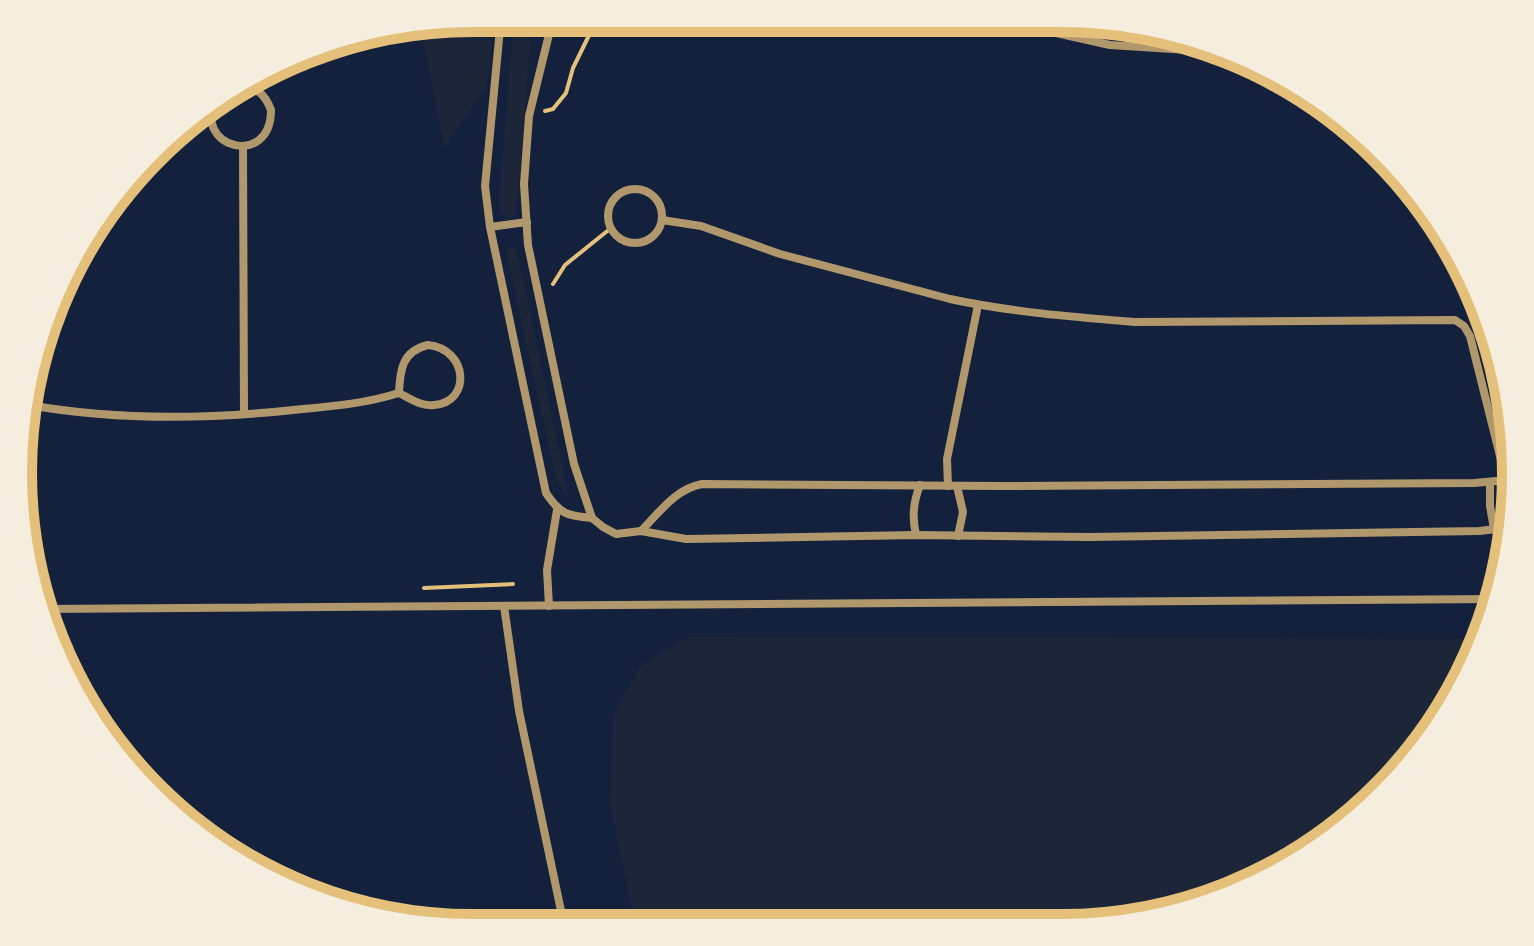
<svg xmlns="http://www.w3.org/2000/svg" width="1534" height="946" font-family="Helvetica,sans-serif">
  <rect width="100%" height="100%" fill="#14213d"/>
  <g fill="#1d2539">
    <polygon points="473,18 493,18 490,67 485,89 444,148 421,27"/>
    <polygon points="514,18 537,18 531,34 517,206 514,215 509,218 503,216 499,210 499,199"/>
    <polygon points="1049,21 1120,22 1186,40 1134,38"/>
    <polygon points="510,247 516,248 518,255 569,498 565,496 555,475 508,260 507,250"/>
    <polygon points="689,637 1477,639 1422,750 1338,834 1263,881 1091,927 635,925 610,804 613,716 641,665"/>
  </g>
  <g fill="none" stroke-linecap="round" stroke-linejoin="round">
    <g stroke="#e5c07b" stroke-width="4">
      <polyline points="477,18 482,30"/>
      <polyline points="545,111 553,109 566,93 573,68 597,19"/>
      <polyline points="553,284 565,265 611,228"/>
      <polyline points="424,588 513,584"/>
    </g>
    <g stroke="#b1986c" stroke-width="8">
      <path d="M501 18 485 186 490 227 546 493C560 514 567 516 592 518"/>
      <polyline points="553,18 529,116 524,184 528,245 574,464 592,518 603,527 616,534 641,531 686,539 916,535 1090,537 1479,531 1505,528"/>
      <polyline points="1002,21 1110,45 1235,53"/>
      <path d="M216 98C191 148 271 169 271 110 265 94 256 86 239 86"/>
      <polyline points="243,146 244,414"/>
      <circle cx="635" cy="216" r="27"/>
      <path d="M662 220 701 226 780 254 950 299C1011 312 1073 317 1134 322L1455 320 1464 326 1470 336 1506 480"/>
      <polyline points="490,227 527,222"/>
      <path d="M428 345C468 349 472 402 434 405 421 407 409 398 399 393 400 370 402 351 428 345Z"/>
      <path d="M29 405C118 421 213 419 303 409 336 406 367 403 399 393"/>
      <polyline points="1490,482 1490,506 1494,529"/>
      <polyline points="948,486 947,459 978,305"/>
      <polyline points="957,486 963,512 958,536"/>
      <path d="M641 531C659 513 675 489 702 484L1002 486 1474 483 1508 480"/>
      <path d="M916 535C912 517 913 503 920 485"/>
      <polyline points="504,606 519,711 564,925"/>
      <polyline points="549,606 547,570 557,510"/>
      <polyline points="42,609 1497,599"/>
    </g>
  </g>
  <path d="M0 0H1534V946H0ZM473 32H1061A441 441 0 0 1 1502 473V473A441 441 0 0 1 1061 914H473A441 441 0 0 1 32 473V473A441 441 0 0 1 473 32Z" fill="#f5edde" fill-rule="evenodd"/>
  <path fill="none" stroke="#e5c07b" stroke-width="10" d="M473 32H1061A441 441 0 0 1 1502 473V473A441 441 0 0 1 1061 914H473A441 441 0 0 1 32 473V473A441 441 0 0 1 473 32Z"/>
</svg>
